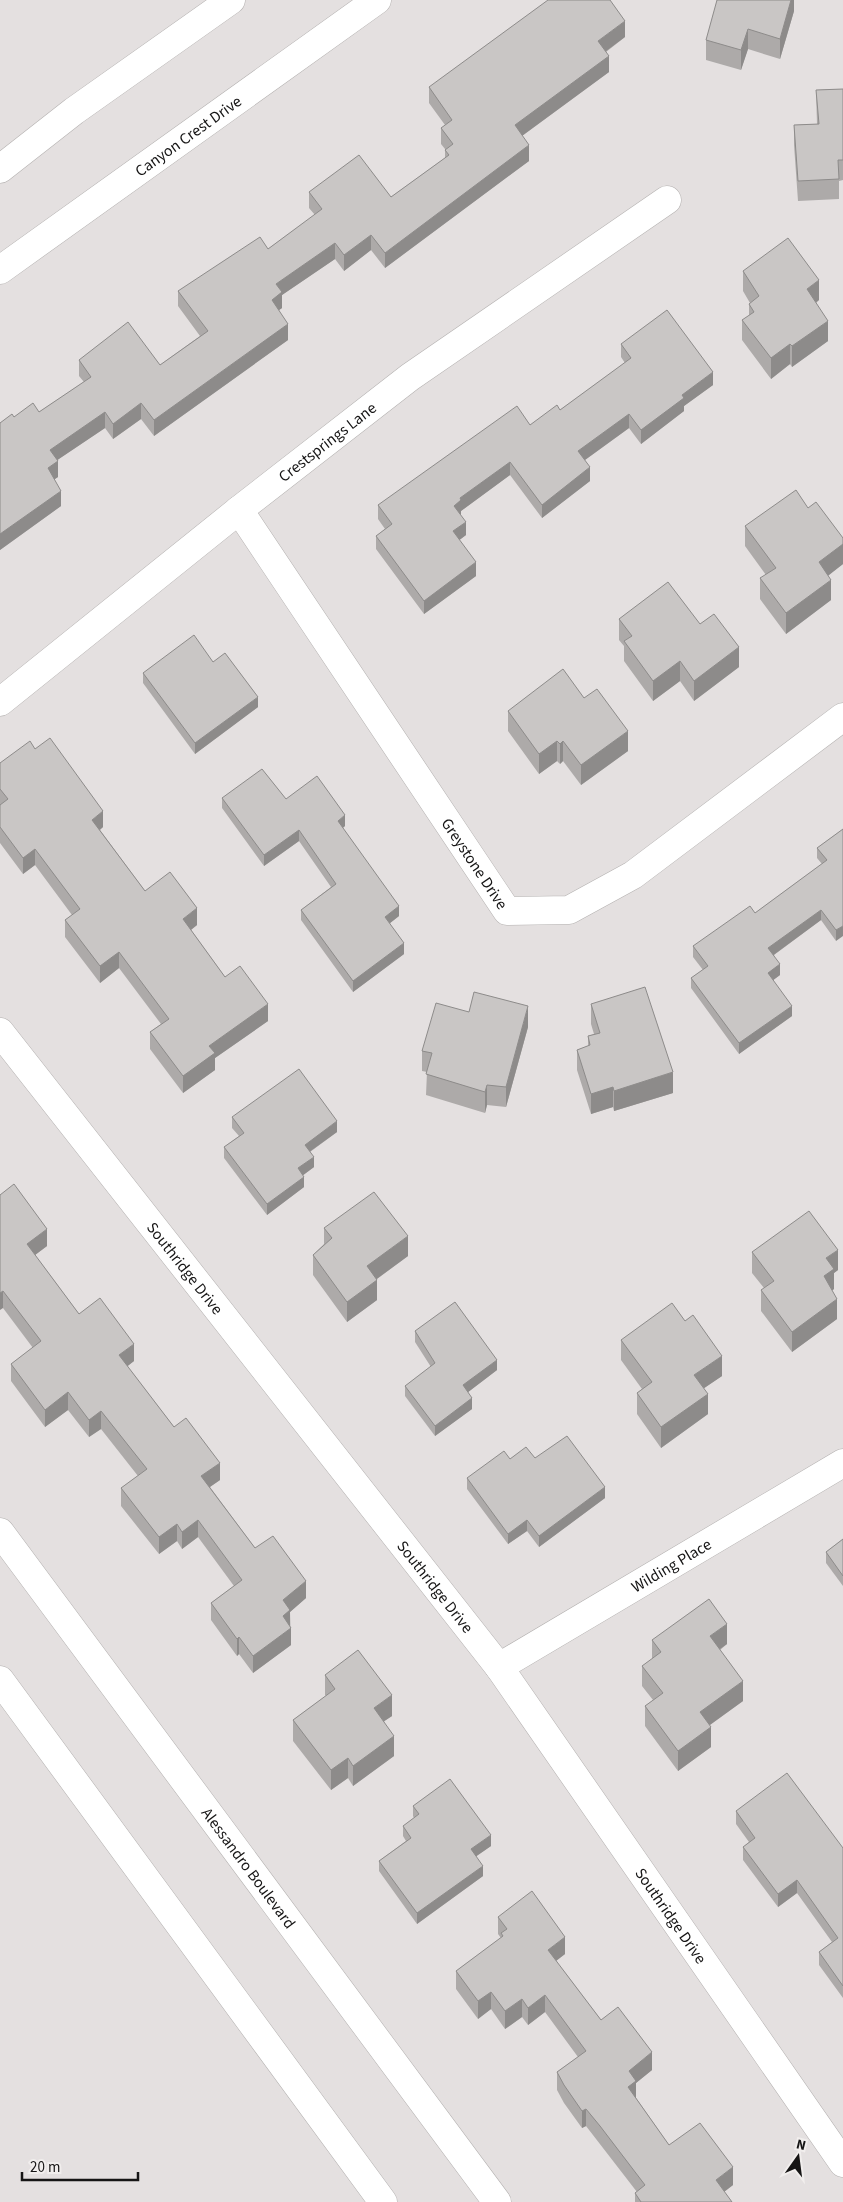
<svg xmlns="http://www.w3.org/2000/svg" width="843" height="2202" font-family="'Source Sans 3',sans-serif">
  <rect width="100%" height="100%" fill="#e4e0e0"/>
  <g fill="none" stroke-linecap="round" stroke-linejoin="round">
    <defs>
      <g id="minor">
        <path id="s1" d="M239 510 507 911 569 910 633 875 843 717"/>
        <path id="s2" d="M0 702 239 510 410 377 667 200"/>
        <path id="s3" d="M0 1032 499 1667 843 2163"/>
        <path id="s4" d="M499 1667 843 1463"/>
      </g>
      <g id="secondary">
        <polyline points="0,169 74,111 231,0"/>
        <path id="s5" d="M0 270 377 0"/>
      </g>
      <g id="primary">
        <path id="s6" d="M0 1532 497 2202"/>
        <polyline points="0,1680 383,2202"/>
      </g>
    </defs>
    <use href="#minor" stroke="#b4b1b0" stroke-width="29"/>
    <use href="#secondary" stroke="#b4b1b0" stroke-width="29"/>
    <use href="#primary" stroke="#b4b1b0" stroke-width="29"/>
    <use href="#minor" stroke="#fff" stroke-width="28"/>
    <use href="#secondary" stroke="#fff" stroke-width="28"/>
    <use href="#primary" stroke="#fff" stroke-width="28"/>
  </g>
  <g fill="#adaaa9">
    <polygon points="794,0 794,11 780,59 748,49 741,70 706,60 706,40"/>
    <polygon points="625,37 606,52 609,72 522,136 529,161 385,268 371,250 344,271 335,259 282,295 282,308 279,310 288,340 154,436 141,419 113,439 105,428 57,460 58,477 54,479 61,506 0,550 0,423 14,417 39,412 84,382 79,376 79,360 160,365 200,336 178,306 178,291 268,249 315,215 309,208 309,192 391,197 445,158 445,149 441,144 441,128 445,125 429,103 429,87"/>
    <polygon points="843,89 843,180 839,181 839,199 798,201 794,145 794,125 817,124 816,90"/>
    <polygon points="743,271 819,300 816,303 828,341 792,367 790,364 771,379 742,340 742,320 749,316 749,304 750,303 743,291"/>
    <polygon points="621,344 713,385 684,406 684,411 641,444 629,428 585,460 590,481 542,518 510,475 461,511 461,514 460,514 466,535 459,540 476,576 424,614 376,549 376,536 385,529 378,519 378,505 530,425 560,410 625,363 621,357"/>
    <polygon points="808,508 843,538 843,564 828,575 831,600 786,634 760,599 760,578 766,575 745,546 745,526"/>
    <polygon points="619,619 700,624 739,667 694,701 680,681 653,701 624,661 624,646 619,640"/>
    <polygon points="213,662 258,707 195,754 143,683 143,673"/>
    <polygon points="584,698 628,751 581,785 563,761 560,764 557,761 539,774 508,731 508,711"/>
    <polygon points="0,763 103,827 100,830 145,891 197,925 191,930 225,977 268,1021 215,1058 215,1070 183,1093 150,1049 150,1032 161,1024 119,968 100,983 65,937 65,920 72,915 35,865 23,874 0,843"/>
    <polygon points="222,798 286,799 345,826 343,828 399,916 390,923 404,954 353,992 301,920 301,910 331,887 299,841 264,866 222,808"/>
    <polygon points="843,829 836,941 821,920 774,955 780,975 773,980 792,1016 739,1054 691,988 691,978 703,970 693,957 693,946 755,913 822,864 817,858 817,848"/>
    <polygon points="591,1004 673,1093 614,1111 613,1107 591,1114 577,1070 577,1050 588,1046 588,1036 594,1034 591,1024"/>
    <polygon points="469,1012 528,1027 506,1107 487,1105 485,1113 426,1095 427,1072 422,1071 422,1051"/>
    <polygon points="232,1117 337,1132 310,1152 314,1167 303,1175 304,1187 267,1215 224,1158 224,1147 239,1136 232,1128"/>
    <polygon points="0,1195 47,1246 35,1255 79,1314 134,1361 127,1366 174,1427 220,1480 210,1487 255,1548 306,1598 290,1612 291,1645 253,1673 239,1654 237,1656 211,1620 211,1603 234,1586 198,1537 182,1549 177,1541 159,1554 121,1506 121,1488 138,1476 101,1429 89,1437 68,1410 45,1427 11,1381 11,1364 33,1348 3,1308"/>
    <polygon points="324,1228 408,1256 377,1279 377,1300 347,1322 313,1275 313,1255 324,1244"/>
    <polygon points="752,1252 838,1270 834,1273 834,1289 832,1290 837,1319 792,1352 761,1311 761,1290 764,1288 752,1273"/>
    <polygon points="415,1331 497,1370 468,1392 472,1409 435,1436 405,1396 405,1386 431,1367 415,1342"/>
    <polygon points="621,1340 722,1376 704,1388 708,1414 661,1448 637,1414 637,1393 642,1389 621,1360"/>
    <polygon points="535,1458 605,1498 539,1547 527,1531 508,1544 467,1489 467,1478 510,1459"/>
    <polygon points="843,1539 843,1586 826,1563 826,1552"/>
    <polygon points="652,1640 727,1644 720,1650 743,1701 710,1725 711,1747 678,1771 645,1726 645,1706 653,1700 642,1686 642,1666 652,1659"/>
    <polygon points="325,1675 392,1716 384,1721 394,1756 353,1786 348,1778 331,1790 293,1741 293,1720 326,1696 325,1695"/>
    <polygon points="413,1806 491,1846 476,1856 483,1876 417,1924 379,1871 379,1861 406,1841 403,1836 403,1826 414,1818 413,1816"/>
    <polygon points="736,1811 843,1848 843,1998 819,1965 819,1952 832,1942 797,1893 778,1907 743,1860 743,1847 749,1842 736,1824"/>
    <polygon points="498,1917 565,1954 556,1961 601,2020 652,2070 636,2083 636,2098 669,2145 733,2185 724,2192 732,2202 635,2202 635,2193 637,2192 586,2126 582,2128 564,2103 557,2090 557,2072 578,2057 545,2012 528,2025 522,2017 505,2029 491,2009 478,2019 456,1989 456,1971 501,1938 498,1934"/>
  </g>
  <g fill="#8d8b8a">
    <polygon points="791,0 794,0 794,11 780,59 780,39"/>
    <polygon points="625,21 625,37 598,57 598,41"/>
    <polygon points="748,29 748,49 741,70 741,50"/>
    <polygon points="609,56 609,72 515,141 515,125"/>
    <polygon points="529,145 529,161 385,268 385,253"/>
    <polygon points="371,235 371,250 344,271 344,255"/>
    <polygon points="335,243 335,259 282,295 282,308 272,315 272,300 276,284"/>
    <polygon points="819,280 819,300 807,309 807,289"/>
    <polygon points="828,321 828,341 792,367 792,346"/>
    <polygon points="288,324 288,340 154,436 154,420"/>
    <polygon points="790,344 790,364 771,379 771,358"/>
    <polygon points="713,372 713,385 684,406 684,411 641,444 641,430 682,395"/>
    <polygon points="141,403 141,419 113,439 113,424"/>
    <polygon points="105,412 105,428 50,465 50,450"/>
    <polygon points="629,414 629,428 578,465 578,451"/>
    <polygon points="58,461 58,477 48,484 48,468"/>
    <polygon points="510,462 510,475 461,511 461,514 454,520 454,506 460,498"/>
    <polygon points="590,467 590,481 542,518 542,505"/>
    <polygon points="61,491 61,506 0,550 0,534"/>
    <polygon points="466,522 466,535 453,545 453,531"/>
    <polygon points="843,544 843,564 819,583 819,562"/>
    <polygon points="476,562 476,576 424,614 424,601"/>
    <polygon points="831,580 831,600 786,634 786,613"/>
    <polygon points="739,647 739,667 694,701 694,681"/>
    <polygon points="680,661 680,681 653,701 653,681"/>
    <polygon points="258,697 258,707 195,754 195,743"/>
    <polygon points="628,731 628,751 581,785 581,765"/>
    <polygon points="557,741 557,761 539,774 539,754"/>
    <polygon points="563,741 563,761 560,764 560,744"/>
    <polygon points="103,811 103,827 92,836 92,820"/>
    <polygon points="345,815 345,826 338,831 338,821"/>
    <polygon points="299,830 299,841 264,866 264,855"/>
    <polygon points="35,849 35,865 23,874 23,858"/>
    <polygon points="399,906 399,916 385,927 385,917"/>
    <polygon points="197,908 197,925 183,936 183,919"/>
    <polygon points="821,910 821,920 768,959 768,948"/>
    <polygon points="843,926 843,936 836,941 836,930"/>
    <polygon points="404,943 404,954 353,992 353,981"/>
    <polygon points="119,952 119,968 100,983 100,966"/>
    <polygon points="780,964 780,975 768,984 768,973"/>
    <polygon points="268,1004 268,1021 215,1058 215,1070 183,1093 183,1076 209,1046"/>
    <polygon points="528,1006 528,1027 506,1107 506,1087"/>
    <polygon points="792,1006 792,1016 739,1054 739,1043"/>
    <polygon points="673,1072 673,1093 614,1111 614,1091"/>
    <polygon points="487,1085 487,1105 485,1113 485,1092"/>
    <polygon points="613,1087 613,1107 591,1114 591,1094"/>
    <polygon points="337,1121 337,1132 305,1155 305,1145"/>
    <polygon points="314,1157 314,1167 298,1179 298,1168"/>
    <polygon points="304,1177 304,1187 267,1215 267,1204"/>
    <polygon points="47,1229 47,1246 27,1261 27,1244"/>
    <polygon points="408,1236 408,1256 367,1286 367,1266"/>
    <polygon points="838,1250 838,1270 834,1273 834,1289 824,1297 824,1276 826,1258"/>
    <polygon points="377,1280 377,1300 347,1322 347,1302"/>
    <polygon points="3,1291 3,1308 0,1310 0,1293"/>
    <polygon points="837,1299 837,1319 792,1352 792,1332"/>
    <polygon points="134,1344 134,1361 119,1373 119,1355"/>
    <polygon points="722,1356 722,1376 694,1395 694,1375"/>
    <polygon points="497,1360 497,1370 463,1396 463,1385"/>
    <polygon points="68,1392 68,1410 45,1427 45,1410"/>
    <polygon points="708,1394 708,1414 661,1448 661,1427"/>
    <polygon points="472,1398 472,1409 435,1436 435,1426"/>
    <polygon points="101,1411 101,1429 89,1437 89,1420"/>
    <polygon points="220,1463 220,1480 201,1493 201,1476"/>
    <polygon points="605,1487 605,1498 539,1547 539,1536"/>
    <polygon points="198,1520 198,1537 182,1549 182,1532"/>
    <polygon points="527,1520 527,1531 508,1544 508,1534"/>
    <polygon points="177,1524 177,1541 159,1554 159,1537"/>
    <polygon points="306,1581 306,1598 290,1612 290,1627 283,1633 283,1600"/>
    <polygon points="727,1624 727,1644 710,1656 710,1636"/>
    <polygon points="291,1628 291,1645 253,1673 253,1656"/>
    <polygon points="239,1637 239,1654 237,1656 237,1639"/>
    <polygon points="743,1681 743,1701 700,1732 700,1712"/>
    <polygon points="392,1695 392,1716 374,1728 374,1708"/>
    <polygon points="711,1727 711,1747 678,1771 678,1751"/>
    <polygon points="394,1736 394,1756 353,1786 353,1766"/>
    <polygon points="348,1758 348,1778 331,1790 331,1770"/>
    <polygon points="491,1835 491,1846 471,1860 471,1849"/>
    <polygon points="483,1866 483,1876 417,1924 417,1913"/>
    <polygon points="797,1880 797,1893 778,1907 778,1894"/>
    <polygon points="565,1937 565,1954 548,1967 548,1950"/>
    <polygon points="491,1992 491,2009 478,2019 478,2001"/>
    <polygon points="545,1995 545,2012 528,2025 528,2008"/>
    <polygon points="522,1999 522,2017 505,2029 505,2011"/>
    <polygon points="652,2052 652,2070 636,2083 636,2099 628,2105 629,2071"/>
    <polygon points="586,2109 586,2126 582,2128 582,2111"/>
    <polygon points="733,2167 733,2185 716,2198 716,2180"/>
  </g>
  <g fill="#c9c6c5" stroke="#8d8b8a">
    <polygon points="548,0 610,0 625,21 598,41 609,56 515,125 529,145 385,253 371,235 344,255 335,243 276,284 282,292 272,300 288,324 154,420 141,403 113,424 105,412 50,450 58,461 48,468 61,491 0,534 0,423 12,414 14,417 33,403 39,412 91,377 79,360 128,322 160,365 208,331 178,291 260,237 268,249 322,209 309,192 359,155 391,197 449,155 445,150 453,144 441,128 452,120 429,87"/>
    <polygon points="717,0 791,0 780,39 748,29 741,50 706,40"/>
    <polygon points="843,89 843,160 838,160 839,179 798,181 794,125 819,124 816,90"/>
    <polygon points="788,238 819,280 807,289 828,321 792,346 790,344 771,358 742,320 754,312 749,304 759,296 743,271"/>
    <polygon points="667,310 713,372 682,395 684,398 641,430 629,414 578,451 590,467 542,505 510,462 460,498 461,500 454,506 466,522 453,531 476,562 424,601 376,536 392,524 378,505 517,406 530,425 557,405 560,410 631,358 621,344"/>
    <polygon points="796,490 808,508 816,502 843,538 843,544 819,562 831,580 786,613 760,578 776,568 745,526"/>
    <polygon points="668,582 700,624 714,614 739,647 694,681 680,661 653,681 624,641 632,636 619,619"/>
    <polygon points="194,635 213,662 225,653 258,697 195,743 143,673"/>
    <polygon points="563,669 584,698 597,689 628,731 581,765 563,741 560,744 557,741 539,754 508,711"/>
    <polygon points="50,738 103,811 92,820 145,891 170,872 197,908 183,919 225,977 240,966 268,1004 209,1046 215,1053 183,1076 150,1032 169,1019 119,952 100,966 65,920 80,909 35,849 23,858 0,827 0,805 8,799 0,789 0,763 30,741 35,749"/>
    <polygon points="262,769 286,799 317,776 345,815 338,821 399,906 385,917 404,943 353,981 301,910 336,884 299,830 264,855 222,798"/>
    <polygon points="843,829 843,926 836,930 821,910 768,948 780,964 768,973 792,1006 739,1043 691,978 708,966 693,946 750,906 755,913 827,860 817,848"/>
    <polygon points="645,987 673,1072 614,1091 613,1087 591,1094 577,1050 590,1045 588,1036 600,1033 591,1004"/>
    <polygon points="474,992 528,1006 506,1087 487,1085 485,1092 426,1074 432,1053 422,1051 436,1003 469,1012"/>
    <polygon points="299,1069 337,1121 305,1145 314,1157 298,1168 304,1177 267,1204 224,1147 244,1133 232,1117"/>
    <polygon points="14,1184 47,1229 27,1244 79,1314 100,1298 134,1344 119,1355 174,1427 186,1418 220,1463 201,1476 255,1548 273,1536 306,1581 283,1600 290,1610 283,1616 291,1628 253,1656 239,1637 237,1639 211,1603 242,1580 198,1520 182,1532 177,1524 159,1537 121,1488 147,1469 101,1411 89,1420 68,1392 45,1410 11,1364 41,1341 3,1291 0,1293 0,1195"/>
    <polygon points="374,1192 408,1236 367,1266 377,1280 347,1302 313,1255 332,1238 324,1228"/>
    <polygon points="809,1211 838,1250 826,1258 834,1269 824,1276 837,1299 792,1332 761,1290 774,1281 752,1252"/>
    <polygon points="455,1302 497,1360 463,1385 472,1398 435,1426 405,1386 435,1363 415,1331"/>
    <polygon points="672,1303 685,1321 693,1315 722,1356 694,1375 708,1394 661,1427 637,1393 652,1382 621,1340"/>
    <polygon points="567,1436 605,1487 539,1536 527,1520 508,1534 467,1478 504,1451 510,1459 526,1447 535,1458"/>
    <polygon points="843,1539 843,1576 826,1552"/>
    <polygon points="709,1599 727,1624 710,1636 743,1681 700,1712 711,1727 678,1751 645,1706 663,1693 642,1666 661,1652 652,1640"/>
    <polygon points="358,1650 392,1695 374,1708 394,1736 353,1766 348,1758 331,1770 293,1720 335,1689 325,1675"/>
    <polygon points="787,1773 843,1848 843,1986 819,1952 838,1938 797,1880 778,1894 743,1847 755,1838 736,1811"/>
    <polygon points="450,1779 491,1835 471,1849 483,1866 417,1913 379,1861 411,1838 403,1826 419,1814 413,1806"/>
    <polygon points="532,1891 565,1937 548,1950 601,2020 618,2007 652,2052 629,2071 636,2081 628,2087 669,2145 700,2123 733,2167 716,2180 732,2202 641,2202 635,2193 645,2185 600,2126 586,2109 582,2111 564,2085 557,2072 586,2051 545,1995 528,2008 522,1999 505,2011 491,1992 478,2001 456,1971 503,1936 501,1933 507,1929 498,1917"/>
  </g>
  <g text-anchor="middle" stroke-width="4" stroke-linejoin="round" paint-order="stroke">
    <g font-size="16" fill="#161515" stroke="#f1eeed">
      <text dy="6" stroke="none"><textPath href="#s5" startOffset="231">Canyon Crest Drive</textPath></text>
      <text dy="6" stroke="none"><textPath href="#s2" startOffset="418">Crestsprings Lane</textPath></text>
      <text dy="6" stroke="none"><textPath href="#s1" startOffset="425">Greystone Drive</textPath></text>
      <text dy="6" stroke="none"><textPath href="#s3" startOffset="300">Southridge Drive</textPath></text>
      <text dy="6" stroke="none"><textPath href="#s4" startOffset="200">Wilding Place</textPath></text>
      <text dy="6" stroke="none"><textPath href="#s3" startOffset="705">Southridge Drive</textPath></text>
      <text dy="6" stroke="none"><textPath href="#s6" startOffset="418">Alessandro Boulevard</textPath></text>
      <text dy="6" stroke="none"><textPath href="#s3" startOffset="1110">Southridge Drive</textPath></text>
    </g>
  </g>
  <g transform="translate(798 2157) rotate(14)" stroke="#f1eeed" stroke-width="4" paint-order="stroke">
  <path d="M0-4L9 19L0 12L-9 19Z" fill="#161515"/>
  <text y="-8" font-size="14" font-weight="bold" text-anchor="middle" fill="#161515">N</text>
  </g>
  <path d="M22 2172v8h116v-8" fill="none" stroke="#161515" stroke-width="2.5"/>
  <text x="30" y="2172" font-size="15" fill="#161515" stroke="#f1eeed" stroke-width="4" paint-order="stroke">20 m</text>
</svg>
